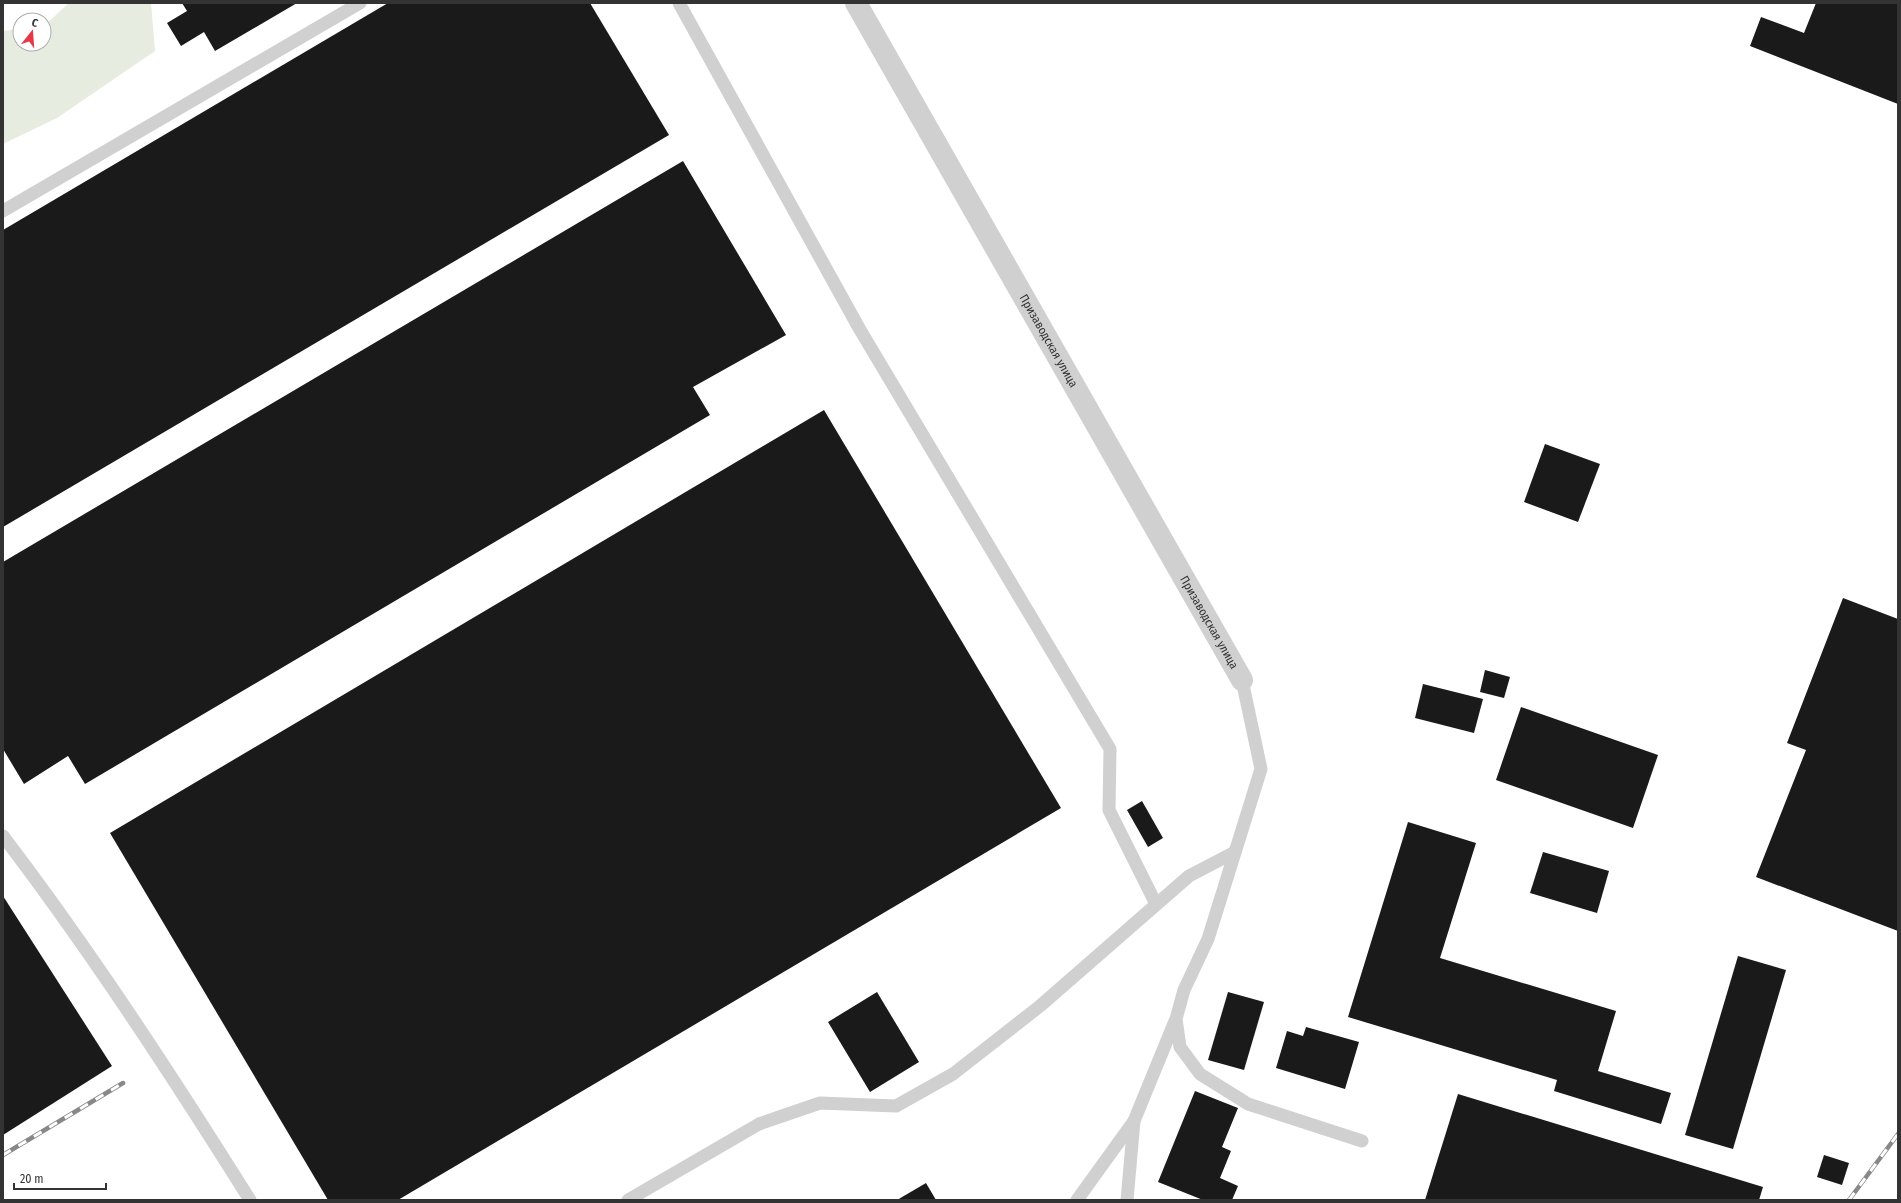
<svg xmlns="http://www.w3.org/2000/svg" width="1901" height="1203" font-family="'Fira Sans Condensed',sans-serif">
  <rect width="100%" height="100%" fill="#fff"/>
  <polygon fill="#e6ecdf" points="69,3 151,3 155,51 57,118 3,144 3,31 20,29 20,44 44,44 44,26"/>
  <g fill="#1a1a1a">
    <polygon points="182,3 297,3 215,51 204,32 181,46 167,23 187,11"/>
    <polygon points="388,3 590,3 669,135 3,527 3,230"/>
    <polygon points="1816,3 1898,3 1898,104 1750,46 1761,17 1804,33"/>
    <polygon points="683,161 786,335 693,387 710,415 85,784 68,756 24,784 3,749 3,562"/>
    <polygon points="824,410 1061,808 398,1200 328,1200 110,833"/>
    <polygon points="1545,444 1600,464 1578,522 1524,502"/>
    <polygon points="1843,598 1898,619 1898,931 1756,877 1806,750 1787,743"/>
    <polygon points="1485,670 1510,677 1504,698 1480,692"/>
    <polygon points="1423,684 1483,699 1474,733 1415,718"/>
    <polygon points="1521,707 1658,755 1633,828 1496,780"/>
    <polygon points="1142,801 1163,838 1148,847 1127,810"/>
    <polygon points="1408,822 1476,843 1440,958 1616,1011 1598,1071 1671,1093 1661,1124 1554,1091 1557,1080 1348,1017"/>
    <polygon points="1543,852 1609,871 1597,913 1530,893"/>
    <polygon points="3,896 112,1066 3,1135"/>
    <polygon points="1738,956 1786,970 1733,1149 1685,1135"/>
    <polygon points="877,992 919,1062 870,1092 828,1022"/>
    <polygon points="1228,992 1264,1002 1244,1070 1208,1060"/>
    <polygon points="1306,1027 1359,1042 1345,1089 1276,1068 1287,1031 1303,1036"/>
    <polygon points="1195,1091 1238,1108 1222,1147 1231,1151 1220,1178 1238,1186 1232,1200 1203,1200 1158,1182"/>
    <polygon points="1458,1094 1763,1187 1759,1200 1425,1200"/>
    <polygon points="1824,1155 1849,1163 1842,1185 1817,1177"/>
    <polygon points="926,1183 936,1200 897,1200"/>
  </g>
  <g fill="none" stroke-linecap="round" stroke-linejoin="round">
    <g stroke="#d0d0d0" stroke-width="13">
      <polyline points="679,3 859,328 1110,749 1109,810 1156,904"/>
      <polyline points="3,211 360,3"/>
      <polyline points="1242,680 1261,769 1208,939 1184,990 1176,1019 1180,1047 1200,1074 1248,1104 1362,1141"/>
      <path d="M3 836C92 953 172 1076 250 1200"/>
      <polyline points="628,1200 759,1124 820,1103 896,1106 953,1074 1040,1006 1189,876 1235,852"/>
      <polyline points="1077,1200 1134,1121 1175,1021"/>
      <polyline points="1127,1200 1134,1121"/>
    </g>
    <path stroke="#d0d0d0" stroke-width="22" id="s1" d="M856 3 1242 680"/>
    <defs>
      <g id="rail">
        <polyline points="3,1155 123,1083"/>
        <polyline points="1849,1200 1898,1134"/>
      </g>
    </defs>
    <use href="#rail" stroke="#888" stroke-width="4.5"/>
    <use href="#rail" stroke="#fff" stroke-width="3" stroke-dasharray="9" stroke-linecap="butt"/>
  </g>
  <g text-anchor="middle" stroke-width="4" stroke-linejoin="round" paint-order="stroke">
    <g font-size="12" fill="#333" stroke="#fff">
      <text dy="4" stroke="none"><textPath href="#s1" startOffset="389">Призаводская улица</textPath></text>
      <text dy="4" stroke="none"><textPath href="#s1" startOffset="713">Призаводская улица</textPath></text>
    </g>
  </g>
  <rect width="1901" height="1203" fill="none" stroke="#333333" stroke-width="8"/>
  <g transform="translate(32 32) rotate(17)"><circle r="19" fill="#ffffff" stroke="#adadad"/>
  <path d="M0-3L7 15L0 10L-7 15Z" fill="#e63946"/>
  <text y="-6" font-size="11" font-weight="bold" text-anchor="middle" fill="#333333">С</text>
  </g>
  <path d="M14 1183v6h92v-6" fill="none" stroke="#333333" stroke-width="2"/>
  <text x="20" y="1183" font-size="12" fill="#333333" stroke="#ffffff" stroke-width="3" paint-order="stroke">20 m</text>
</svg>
